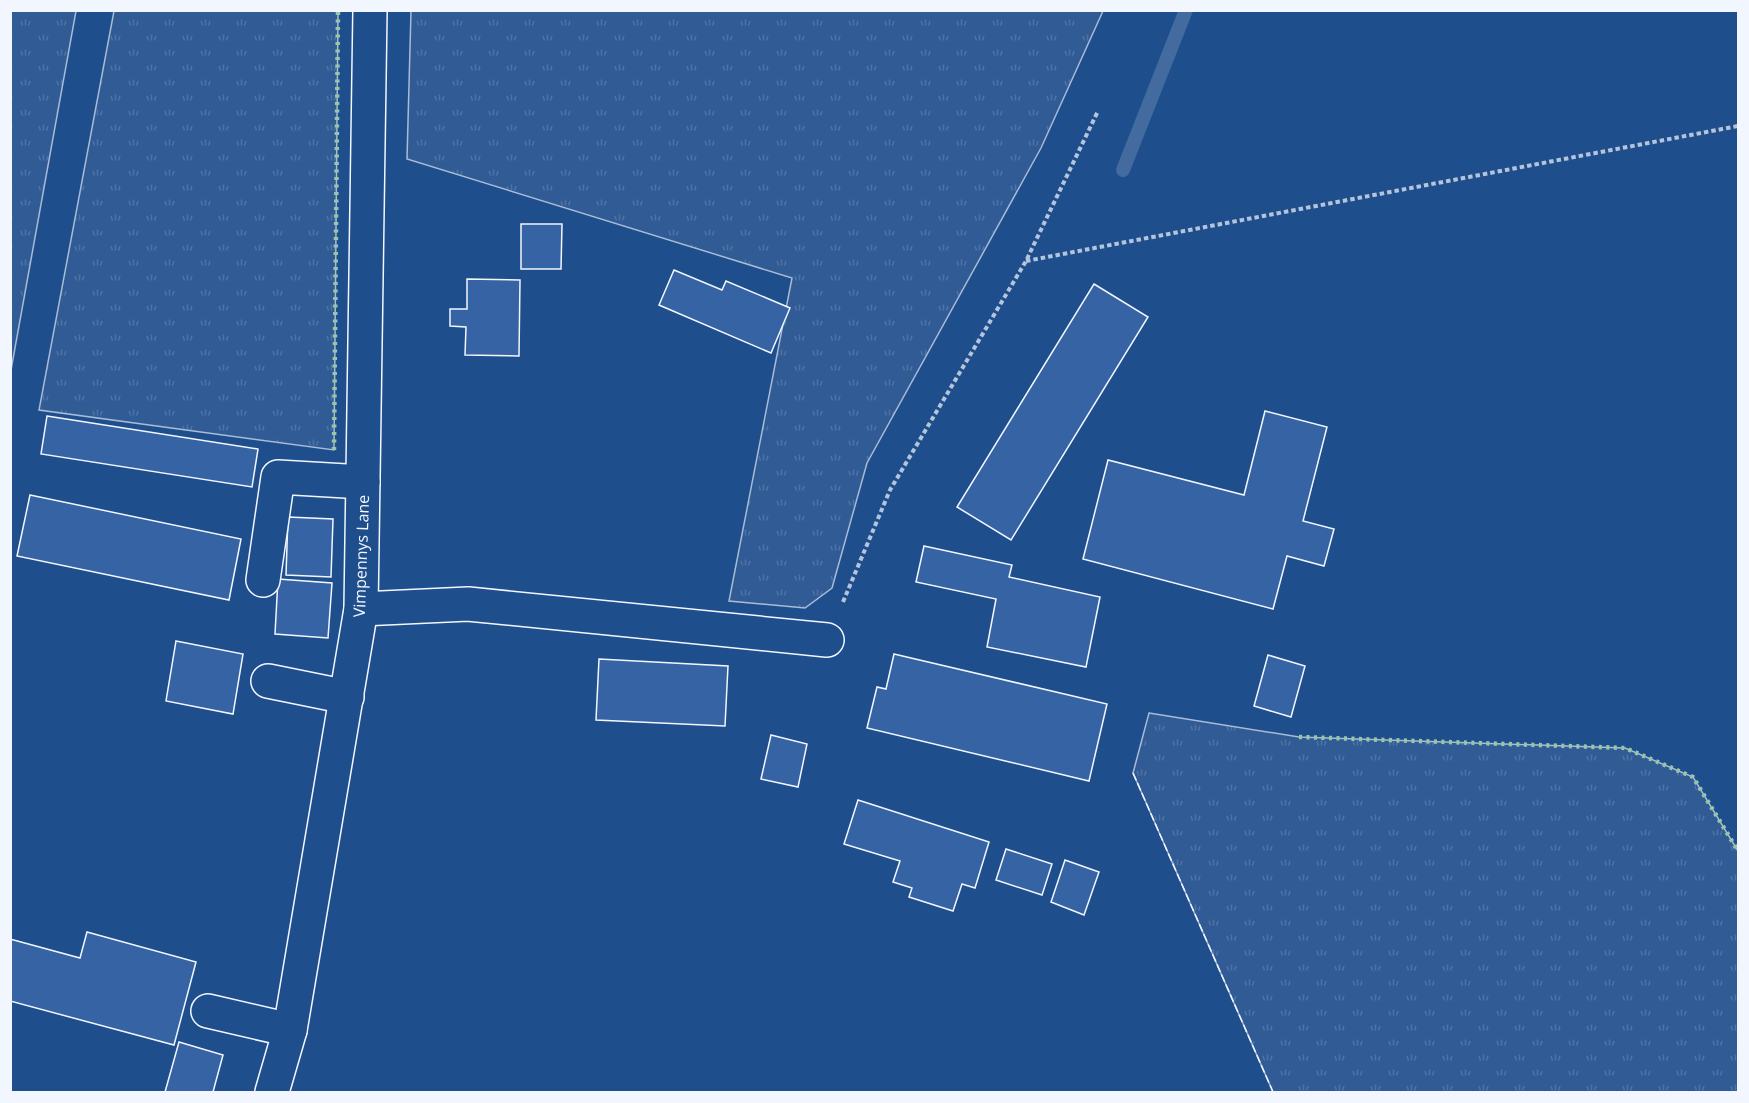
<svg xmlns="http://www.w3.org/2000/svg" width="1749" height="1103" font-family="'Open Sans',sans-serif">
  <defs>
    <pattern id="grass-tufts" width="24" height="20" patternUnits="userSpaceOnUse" patternTransform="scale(1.5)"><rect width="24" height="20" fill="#305b95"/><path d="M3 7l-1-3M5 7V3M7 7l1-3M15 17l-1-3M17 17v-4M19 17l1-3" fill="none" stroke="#4e73a5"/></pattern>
  </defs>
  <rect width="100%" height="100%" fill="#1f4e8c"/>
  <g fill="url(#grass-tufts)" stroke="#a8bbd7" stroke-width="1.5">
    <polygon points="11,10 76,11 11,370 10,11"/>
    <polygon points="114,11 338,11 334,450 39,410"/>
    <polygon points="411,11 1103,11 1041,148 867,463 832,588 805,608 729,601 792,278 407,159"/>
    <polygon points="1149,713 1299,737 1625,748 1693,777 1738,851 1738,1092 1273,1092 1133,773"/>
  </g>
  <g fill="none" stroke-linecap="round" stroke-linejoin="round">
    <polyline stroke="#446ba0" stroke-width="14" points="1123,170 1186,10"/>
  </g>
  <g fill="#3563a3" stroke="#f2f6ff" stroke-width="1.5">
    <polygon points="521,224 562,224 561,269 521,269"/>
    <polygon points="674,270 722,290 726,281 790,308 771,353 659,305"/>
    <polygon points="467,279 520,280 519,356 465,355 466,327 450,326 450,309 467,309"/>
    <polygon points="1094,284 1148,317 1011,540 957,507"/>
    <polygon points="1265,411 1327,427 1303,521 1334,529 1324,566 1287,556 1273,609 1083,559 1108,460 1244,495"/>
    <polygon points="47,416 258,449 252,487 41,454"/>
    <polygon points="30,495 241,539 229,600 17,556"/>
    <polygon points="288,517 333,519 331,577 286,575"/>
    <polygon points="924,546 1012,565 1009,577 1100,597 1086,667 987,647 996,599 916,582"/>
    <polygon points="278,579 332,583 328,638 275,634"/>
    <polygon points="176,641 243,654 233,714 166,701"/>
    <polygon points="894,654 1107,704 1089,781 867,728 877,687 886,689"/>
    <polygon points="1268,655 1305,666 1291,717 1254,706"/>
    <polygon points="599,659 728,666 725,726 596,720"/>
    <polygon points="771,735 807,744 798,787 761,779"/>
    <polygon points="858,800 989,842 975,888 962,884 953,911 909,897 912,888 893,882 900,861 844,844"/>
    <polygon points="1006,849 1052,864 1042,895 996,880"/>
    <polygon points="1065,860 1099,872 1084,915 1051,902"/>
    <polygon points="87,932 196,962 174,1045 10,1001 10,939 80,958"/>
    <polygon points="179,1042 223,1055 213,1092 165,1092"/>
  </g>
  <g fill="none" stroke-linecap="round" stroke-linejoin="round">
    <defs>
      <g id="minor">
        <polyline points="263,580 278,477 363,482"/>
        <polyline points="361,609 468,604 827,640"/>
        <polyline points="268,681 347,697"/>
        <polyline points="208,1011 290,1030"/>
        <polyline points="272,1092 290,1030 361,609 370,10"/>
      </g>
    </defs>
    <use href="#minor" stroke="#f2f6ff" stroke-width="36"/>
    <g stroke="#b3c4dc" stroke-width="4" stroke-dasharray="4.5 3" stroke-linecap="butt">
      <polyline points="1026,261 1738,126"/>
      <polyline points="843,602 890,490 1026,261 1098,111"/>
    </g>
    <use href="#minor" stroke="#1f4e8c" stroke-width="33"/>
    <g stroke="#97c8a6" stroke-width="4.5" stroke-dasharray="3 4.5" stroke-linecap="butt">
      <polyline points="334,450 338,10"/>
      <polyline points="1299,737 1625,748 1693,777 1738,851"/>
    </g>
    <polyline stroke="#f2f6ff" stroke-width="1.5" stroke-dasharray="8 3" stroke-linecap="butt" points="1133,773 1273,1092"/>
  </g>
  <g text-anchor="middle" stroke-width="4.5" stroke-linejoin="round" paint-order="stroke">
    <g font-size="16" fill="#f2f6ff" stroke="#1f4e8c">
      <text transform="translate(361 556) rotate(-88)" y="6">Vimpennys Lane</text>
    </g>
  </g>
  <rect width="1749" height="1103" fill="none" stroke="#f2f6ff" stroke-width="24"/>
</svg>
